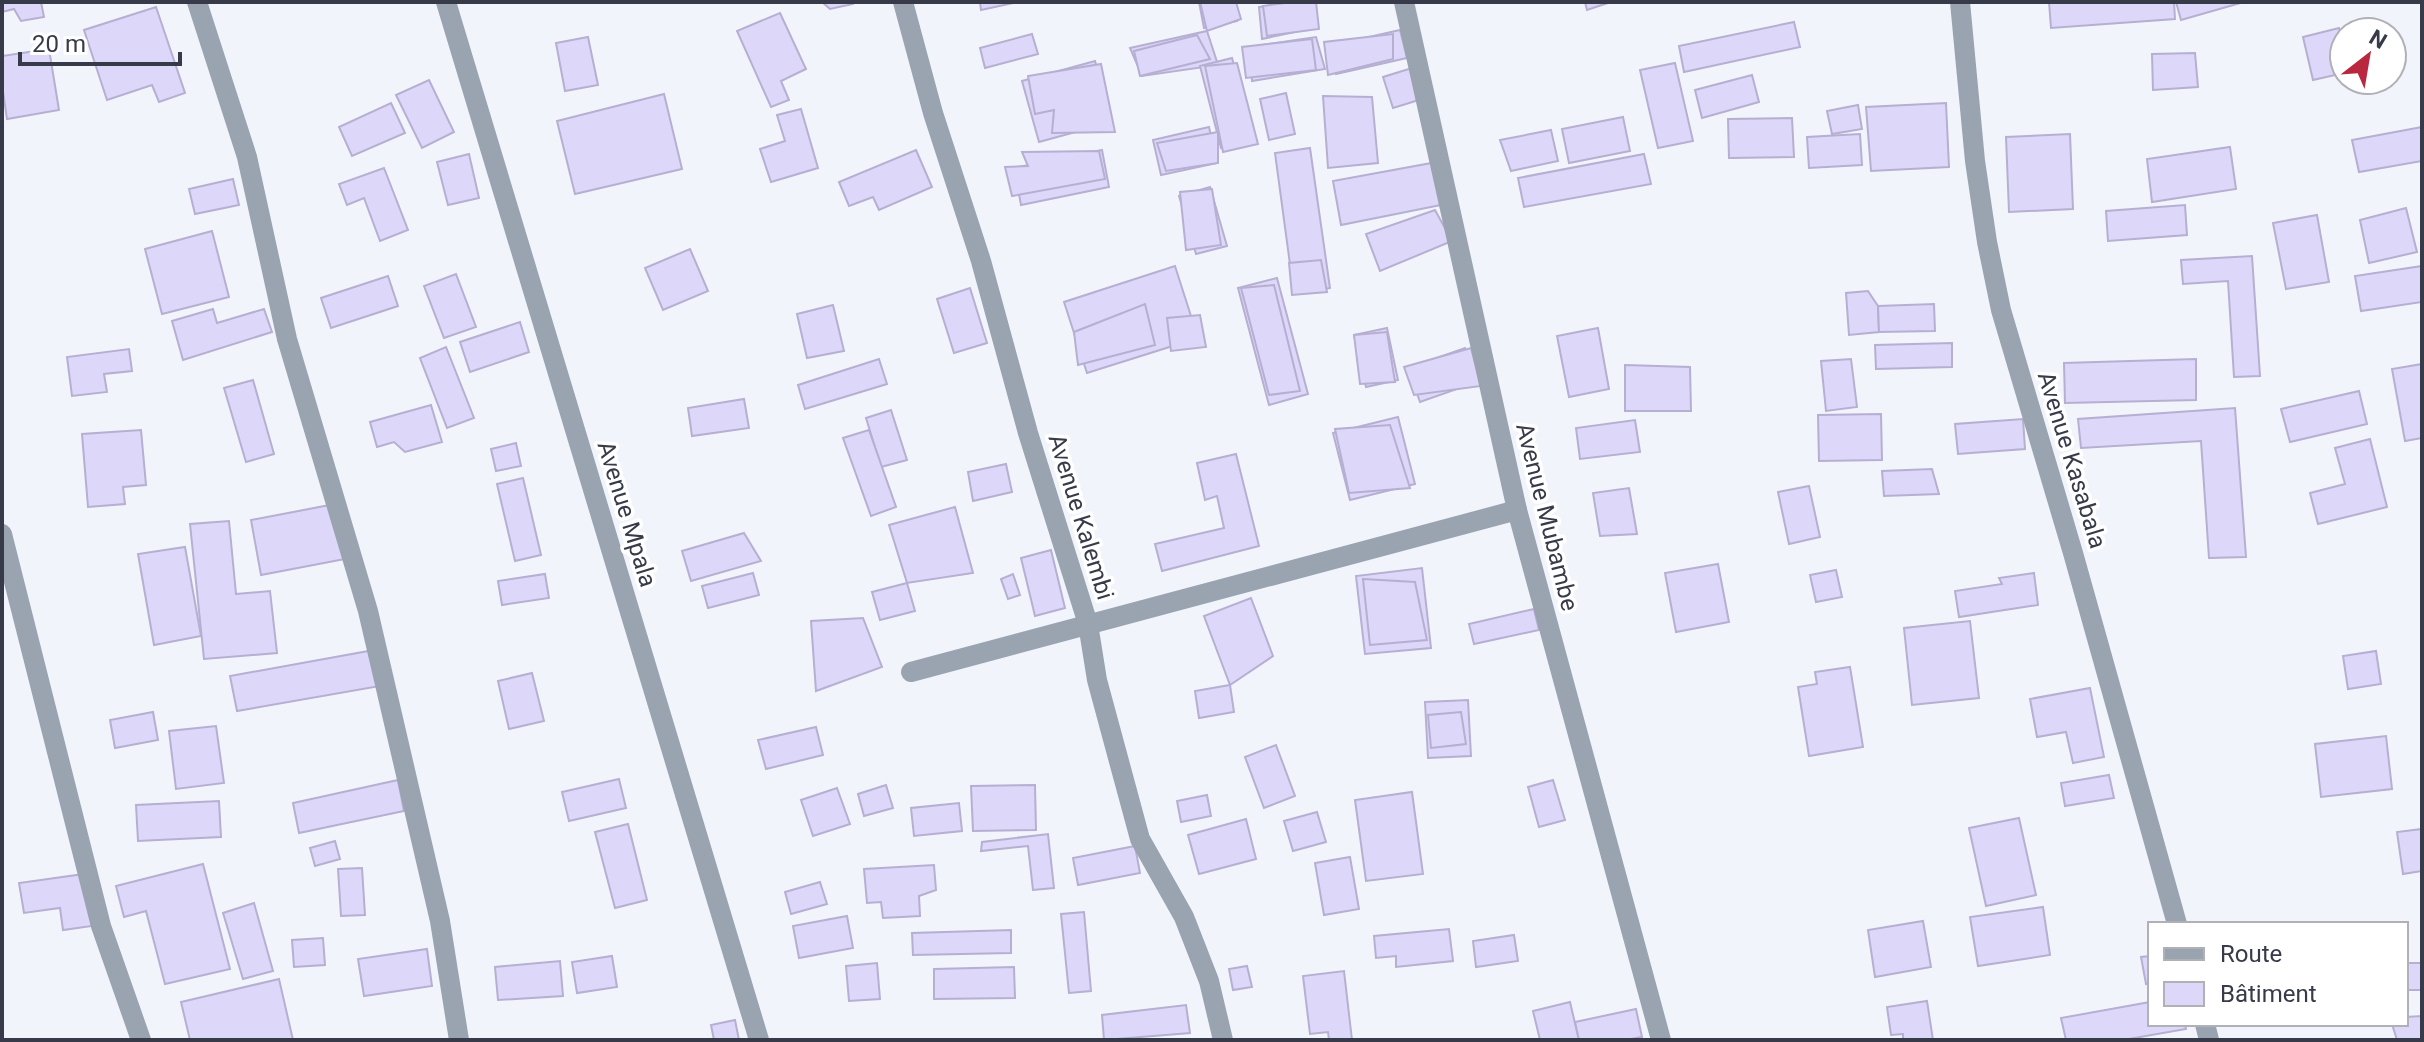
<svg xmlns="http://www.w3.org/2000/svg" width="2424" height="1042" font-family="Roboto,sans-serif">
  <rect width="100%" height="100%" fill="#f2f4fc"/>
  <g fill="#ddd7f9" stroke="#b6afd2" stroke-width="2">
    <polygon points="2,2 41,2 44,17 21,21 14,9 2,12"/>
    <polygon points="822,2 853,2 853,4 830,9"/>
    <polygon points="980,2 1018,2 981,10"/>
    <polygon points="1199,2 1234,2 1237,21 1204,28"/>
    <polygon points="1200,2 1236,2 1241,19 1207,31"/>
    <polygon points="1292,2 1309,2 1314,28 1262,39 1259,7"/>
    <polygon points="1292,2 1316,2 1319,29 1267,36 1263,6"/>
    <polygon points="1585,2 1611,2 1587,10"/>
    <polygon points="2049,2 2174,2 2175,19 2051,28"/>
    <polygon points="2176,2 2244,2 2181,20"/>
    <polygon points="156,7 185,93 159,102 152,85 107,100 84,30"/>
    <polygon points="780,13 806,69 781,81 789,100 771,107 737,31"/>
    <polygon points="1794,22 1800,47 1684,72 1679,46"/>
    <polygon points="2339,28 2344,48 2344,73 2313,80 2303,37"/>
    <polygon points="1400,30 1407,58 1336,74 1329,46"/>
    <polygon points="1207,31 1218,65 1142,76 1130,48"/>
    <polygon points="1032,34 1038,54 985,68 980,48"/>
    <polygon points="1393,34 1393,59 1328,75 1324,42"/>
    <polygon points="1197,35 1210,59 1140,76 1134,51"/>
    <polygon points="588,37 598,85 565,91 556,43"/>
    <polygon points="1316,37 1325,69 1252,81 1249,47"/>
    <polygon points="1312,39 1316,70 1246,78 1242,47"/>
    <polygon points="49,49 59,110 7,119 2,85 2,56"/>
    <polygon points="2195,53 2198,87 2153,90 2152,54"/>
    <polygon points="1232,58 1254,138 1221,148 1200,66"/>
    <polygon points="1095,61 1112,122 1039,142 1022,81"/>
    <polygon points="1237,63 1258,144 1223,152 1205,66"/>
    <polygon points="1675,63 1693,141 1658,148 1640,70"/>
    <polygon points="1101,64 1115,132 1052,133 1054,110 1035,114 1028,76"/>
    <polygon points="1412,68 1422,99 1393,108 1383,77"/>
    <polygon points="1752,75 1759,102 1702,118 1695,90"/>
    <polygon points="429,80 454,132 422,148 396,95"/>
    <polygon points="1286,93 1295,134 1269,140 1260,99"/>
    <polygon points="664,94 682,169 575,194 557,121"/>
    <polygon points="1323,96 1372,97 1378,163 1328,168"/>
    <polygon points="391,103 405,133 352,156 339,127"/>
    <polygon points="1946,103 1949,167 1871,171 1866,107"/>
    <polygon points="1858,105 1862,129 1832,134 1827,111"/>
    <polygon points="801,109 818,168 771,182 760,149 785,141 777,115"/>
    <polygon points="1623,117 1630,151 1569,163 1562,129"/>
    <polygon points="1792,118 1794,157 1729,158 1728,119"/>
    <polygon points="1209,127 1217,163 1161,175 1153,140"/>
    <polygon points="2422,127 2422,161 2359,172 2352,140"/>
    <polygon points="1551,130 1558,161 1511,171 1500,140"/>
    <polygon points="1218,132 1218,163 1166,171 1157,143"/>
    <polygon points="1860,134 1862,165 1809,168 1807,137"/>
    <polygon points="2070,134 2073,209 2009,212 2006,137"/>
    <polygon points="2230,147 2236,189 2152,202 2147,159"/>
    <polygon points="1310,148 1330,288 1294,294 1275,153"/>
    <polygon points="916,150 932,187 879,210 873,197 849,206 839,182"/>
    <polygon points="1102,150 1109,187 1021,205 1014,168"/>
    <polygon points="1099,151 1105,179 1012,196 1005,167 1028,166 1022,152"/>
    <polygon points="469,154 479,198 448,205 437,162"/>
    <polygon points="1644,154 1651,184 1524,207 1518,178"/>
    <polygon points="1437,162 1446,204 1341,225 1333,181"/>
    <polygon points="384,168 408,230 380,241 364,198 347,205 339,184"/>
    <polygon points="233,179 239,205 195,214 189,189"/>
    <polygon points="1210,187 1227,246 1196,254 1179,196"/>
    <polygon points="1212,189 1221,245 1186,250 1180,192"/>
    <polygon points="2185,205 2187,235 2108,241 2106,211"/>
    <polygon points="2406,208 2417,252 2369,263 2360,220"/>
    <polygon points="1435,210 1452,241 1380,271 1366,234"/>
    <polygon points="2317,215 2329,282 2286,289 2273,223"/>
    <polygon points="212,231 229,297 162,314 145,249"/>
    <polygon points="690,249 708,291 663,310 645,268"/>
    <polygon points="2252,256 2260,376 2234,377 2228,281 2183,284 2181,260"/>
    <polygon points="1321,260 1327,292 1292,295 1289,263"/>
    <polygon points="1175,266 1198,338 1087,373 1064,302"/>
    <polygon points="2422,266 2422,302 2361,311 2355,276"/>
    <polygon points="456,274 476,327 444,338 424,286"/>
    <polygon points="388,276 398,306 331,328 321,298"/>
    <polygon points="1277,278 1308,394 1269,405 1238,288"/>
    <polygon points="1274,285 1300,391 1269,395 1241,288"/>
    <polygon points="970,288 987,343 954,353 937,299"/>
    <polygon points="1868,291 1878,306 1879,332 1849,335 1846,293"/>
    <polygon points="1145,304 1155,345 1078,365 1074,332"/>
    <polygon points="1934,304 1935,331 1879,332 1878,306"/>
    <polygon points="833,305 844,351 807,358 797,314"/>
    <polygon points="213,309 217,323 264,309 272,332 183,360 172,321"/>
    <polygon points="1200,315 1206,347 1171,351 1167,318"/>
    <polygon points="520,322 529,352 470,372 460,342"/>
    <polygon points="1387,328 1398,380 1366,387 1354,335"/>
    <polygon points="1598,328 1609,389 1569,397 1557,336"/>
    <polygon points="1387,332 1395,382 1360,384 1354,335"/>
    <polygon points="1952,343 1952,367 1876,369 1875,345"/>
    <polygon points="446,347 474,418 447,428 420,358"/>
    <polygon points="1465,348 1477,382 1420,402 1408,368"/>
    <polygon points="1471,348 1481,386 1414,395 1404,367"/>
    <polygon points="129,349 132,371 104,374 107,392 72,396 67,357"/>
    <polygon points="879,359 887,384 805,409 798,385"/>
    <polygon points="1851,359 1857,407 1826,411 1821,361"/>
    <polygon points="2196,359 2196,400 2065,403 2064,363"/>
    <polygon points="2422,364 2422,438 2405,441 2392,369"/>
    <polygon points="1625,365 1690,367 1691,411 1625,411"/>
    <polygon points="253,380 274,454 246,462 224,388"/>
    <polygon points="2359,391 2367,424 2290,442 2281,409"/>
    <polygon points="744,399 749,428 692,436 688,408"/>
    <polygon points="431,405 442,442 405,452 394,442 377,447 370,422"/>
    <polygon points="2235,408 2246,557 2209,558 2201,441 2081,448 2078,419"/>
    <polygon points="891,410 907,460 881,467 866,418"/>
    <polygon points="1881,414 1882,460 1819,461 1818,415"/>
    <polygon points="1398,417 1415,484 1350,500 1333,433"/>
    <polygon points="2023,419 2025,449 1958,454 1955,424"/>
    <polygon points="1635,420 1640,452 1580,459 1576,428"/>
    <polygon points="1390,425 1410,488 1349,493 1335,429"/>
    <polygon points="141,430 146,485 123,487 125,504 88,507 82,434"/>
    <polygon points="869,430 896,507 871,516 843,438"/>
    <polygon points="2370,439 2387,507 2318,524 2310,493 2345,484 2335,448"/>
    <polygon points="516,443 521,466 496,471 491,449"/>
    <polygon points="1236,454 1259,546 1162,571 1155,544 1224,528 1217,496 1205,500 1197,463"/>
    <polygon points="1006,464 1012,492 973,501 968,472"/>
    <polygon points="1932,469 1939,494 1884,496 1882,471"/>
    <polygon points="523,478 541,555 515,561 497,484"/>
    <polygon points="1809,486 1820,537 1789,544 1778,492"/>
    <polygon points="1629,488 1637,534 1600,536 1593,493"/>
    <polygon points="335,504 345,559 261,575 251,520"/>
    <polygon points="955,507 973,573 907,583 889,525"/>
    <polygon points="229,521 236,594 270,591 277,653 204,659 190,524"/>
    <polygon points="744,533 761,561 691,581 682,551"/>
    <polygon points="185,547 201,636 154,645 138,554"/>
    <polygon points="1051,550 1065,608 1035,616 1021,558"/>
    <polygon points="1718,564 1729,622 1676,632 1665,573"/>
    <polygon points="1422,568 1431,648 1365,654 1356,576"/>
    <polygon points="1836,570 1842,597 1816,602 1810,575"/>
    <polygon points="753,573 759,595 708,608 702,586"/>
    <polygon points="2034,573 2038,605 1959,617 1955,591 2002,584 1999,578"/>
    <polygon points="545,574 549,598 502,605 498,581"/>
    <polygon points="1013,574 1020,595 1008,599 1001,579"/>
    <polygon points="1363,579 1415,582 1427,640 1370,645"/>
    <polygon points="907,583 915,611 880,620 872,592"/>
    <polygon points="1251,598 1273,656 1230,685 1204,616"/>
    <polygon points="1534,609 1539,630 1474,644 1469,624"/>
    <polygon points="863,618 882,667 816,691 811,621"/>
    <polygon points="1970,621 1979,698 1912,705 1904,628"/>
    <polygon points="374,650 380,686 237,711 230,676"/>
    <polygon points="2376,651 2381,684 2348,689 2343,656"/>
    <polygon points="1850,667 1863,747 1809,756 1798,687 1817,684 1815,672"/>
    <polygon points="532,673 544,721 509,729 498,681"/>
    <polygon points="1230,685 1234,712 1199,718 1195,691"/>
    <polygon points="2090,688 2104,757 2073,763 2066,732 2037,737 2030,699"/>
    <polygon points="1468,700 1471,756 1428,758 1425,702"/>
    <polygon points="153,712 158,740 115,748 110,720"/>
    <polygon points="1461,712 1466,744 1431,748 1428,715"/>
    <polygon points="216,726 224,783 176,789 169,731"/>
    <polygon points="816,727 823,755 766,769 758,740"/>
    <polygon points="2386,736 2392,789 2321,797 2315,744"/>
    <polygon points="1276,745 1295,796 1264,808 1245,757"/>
    <polygon points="2109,775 2114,798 2065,806 2061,783"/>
    <polygon points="619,779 626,808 569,821 562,792"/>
    <polygon points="398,780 404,811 299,833 293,803"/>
    <polygon points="1553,780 1565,820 1539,827 1528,787"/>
    <polygon points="886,785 893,808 864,816 858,794"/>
    <polygon points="1035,785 1036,830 973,831 971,786"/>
    <polygon points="837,788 850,824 813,836 801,800"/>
    <polygon points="1412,792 1423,874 1366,881 1355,800"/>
    <polygon points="1207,795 1211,816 1181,822 1177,801"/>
    <polygon points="219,801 221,837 138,841 136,805"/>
    <polygon points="959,803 962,831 914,836 911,808"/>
    <polygon points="1317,812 1326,842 1293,851 1284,821"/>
    <polygon points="2019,818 2036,895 1986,906 1969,828"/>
    <polygon points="1246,819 1256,859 1199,874 1188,835"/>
    <polygon points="628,824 647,900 615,908 595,832"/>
    <polygon points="2422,829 2422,871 2403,874 2397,832"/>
    <polygon points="1048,834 1054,888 1033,890 1028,846 981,851 982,842"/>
    <polygon points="335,841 340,859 315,866 310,848"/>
    <polygon points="1135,846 1140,873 1078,885 1073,858"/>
    <polygon points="1350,857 1359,909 1324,915 1315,863"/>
    <polygon points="203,864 230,969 165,984 146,911 124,917 116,886"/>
    <polygon points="934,865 936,890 919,896 920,916 883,918 881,902 867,903 864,869"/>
    <polygon points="362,868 365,915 341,916 338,869"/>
    <polygon points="84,874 92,926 63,930 60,908 24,913 19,883"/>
    <polygon points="820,882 827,904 791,914 785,892"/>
    <polygon points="254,903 273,971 243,979 223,913"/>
    <polygon points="2043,907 2050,955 1978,966 1970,917"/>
    <polygon points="1084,912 1091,991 1069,993 1061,914"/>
    <polygon points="847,916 853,948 799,958 793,926"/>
    <polygon points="1923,921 1931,967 1875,977 1868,930"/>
    <polygon points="1449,929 1453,961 1396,967 1396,956 1376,958 1374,936"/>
    <polygon points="1011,930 1011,953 913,955 912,933"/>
    <polygon points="1514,935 1518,961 1476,967 1473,941"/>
    <polygon points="323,938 325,965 294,967 292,940"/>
    <polygon points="427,949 432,986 364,996 358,959"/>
    <polygon points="612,956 617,987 577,993 572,962"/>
    <polygon points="2150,956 2150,983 2146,984 2141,957"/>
    <polygon points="560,961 563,996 498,1000 495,967"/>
    <polygon points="877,963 880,999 849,1001 846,966"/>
    <rect x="2406" y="963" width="16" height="27"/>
    <polygon points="1247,966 1252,987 1233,990 1229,969"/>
    <polygon points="1014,967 1015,998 934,999 934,969"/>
    <polygon points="1344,971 1352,1040 1329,1040 1328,1032 1310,1034 1303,976"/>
    <polygon points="279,979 293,1040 190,1040 181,1002"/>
    <polygon points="1927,1001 1933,1040 1903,1040 1903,1034 1891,1035 1887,1007"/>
    <polygon points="1570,1002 1579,1040 1540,1040 1533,1011"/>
    <polygon points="2150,1002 2150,1024 2185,1024 2186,1029 2123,1040 2066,1040 2061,1018"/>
    <polygon points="1186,1005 1190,1033 1104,1040 1102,1015"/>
    <polygon points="1636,1009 1642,1037 1625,1040 1579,1040 1575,1022"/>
    <polygon points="2422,1016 2422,1040 2397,1040 2392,1024 2406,1024 2406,1017"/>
    <polygon points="735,1020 739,1040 714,1040 711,1025"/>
  </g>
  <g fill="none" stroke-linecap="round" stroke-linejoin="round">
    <g stroke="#99a4b0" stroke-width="20">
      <polyline points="197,2 247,157 287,339 368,611 440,921 459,1040"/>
      <polyline points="446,2 759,1040"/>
      <polyline points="903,2 933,113 981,261 1028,433 1088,624 1097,680 1140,839 1184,917 1209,981 1223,1040"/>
      <polyline points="1404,2 1517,510 1661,1040"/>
      <polyline points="1960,2 1975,161 1987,242 2001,310 2073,553 2177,924"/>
      <polyline points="2,534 101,926 141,1040"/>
      <polyline points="911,672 1517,510"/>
      <polyline points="2205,1024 2209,1040"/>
    </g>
  </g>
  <g text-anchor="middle" stroke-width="7" stroke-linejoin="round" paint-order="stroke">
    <g font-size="24" fill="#373b49" stroke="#fff">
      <text transform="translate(2072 460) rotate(73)" y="8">Avenue Kasabala</text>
      <text transform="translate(627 514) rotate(73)" y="8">Avenue Mpala</text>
      <text transform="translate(1081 517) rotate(73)" y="8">Avenue Kalembi</text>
      <text transform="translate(1547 517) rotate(76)" y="8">Avenue Mubambe</text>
    </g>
  </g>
  <rect width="2424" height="1042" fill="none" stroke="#373b49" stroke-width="8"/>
  <rect x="2148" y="922" width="260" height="104" fill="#ffffff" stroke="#afb1b6" stroke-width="2"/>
  <rect x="2164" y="948" width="40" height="12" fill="#99a4b0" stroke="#afb1b6" stroke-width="2"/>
  <text x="2220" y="962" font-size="24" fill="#373b49">Route</text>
  <rect x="2164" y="982" width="40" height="24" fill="#ddd7f9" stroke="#afb1b6" stroke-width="2"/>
  <text x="2220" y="1002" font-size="24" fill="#373b49">Bâtiment</text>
  <g transform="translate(2368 56) rotate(31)"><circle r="38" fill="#ffffff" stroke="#afb1b6" stroke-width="2"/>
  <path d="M0-6L14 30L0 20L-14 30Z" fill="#b9283f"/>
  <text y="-12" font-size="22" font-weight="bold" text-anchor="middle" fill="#373b49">N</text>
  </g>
  <path d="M20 52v12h160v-12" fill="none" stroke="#373b49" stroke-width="4"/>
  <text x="32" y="52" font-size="24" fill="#373b49" stroke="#ffffff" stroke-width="6" paint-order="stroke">20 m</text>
</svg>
